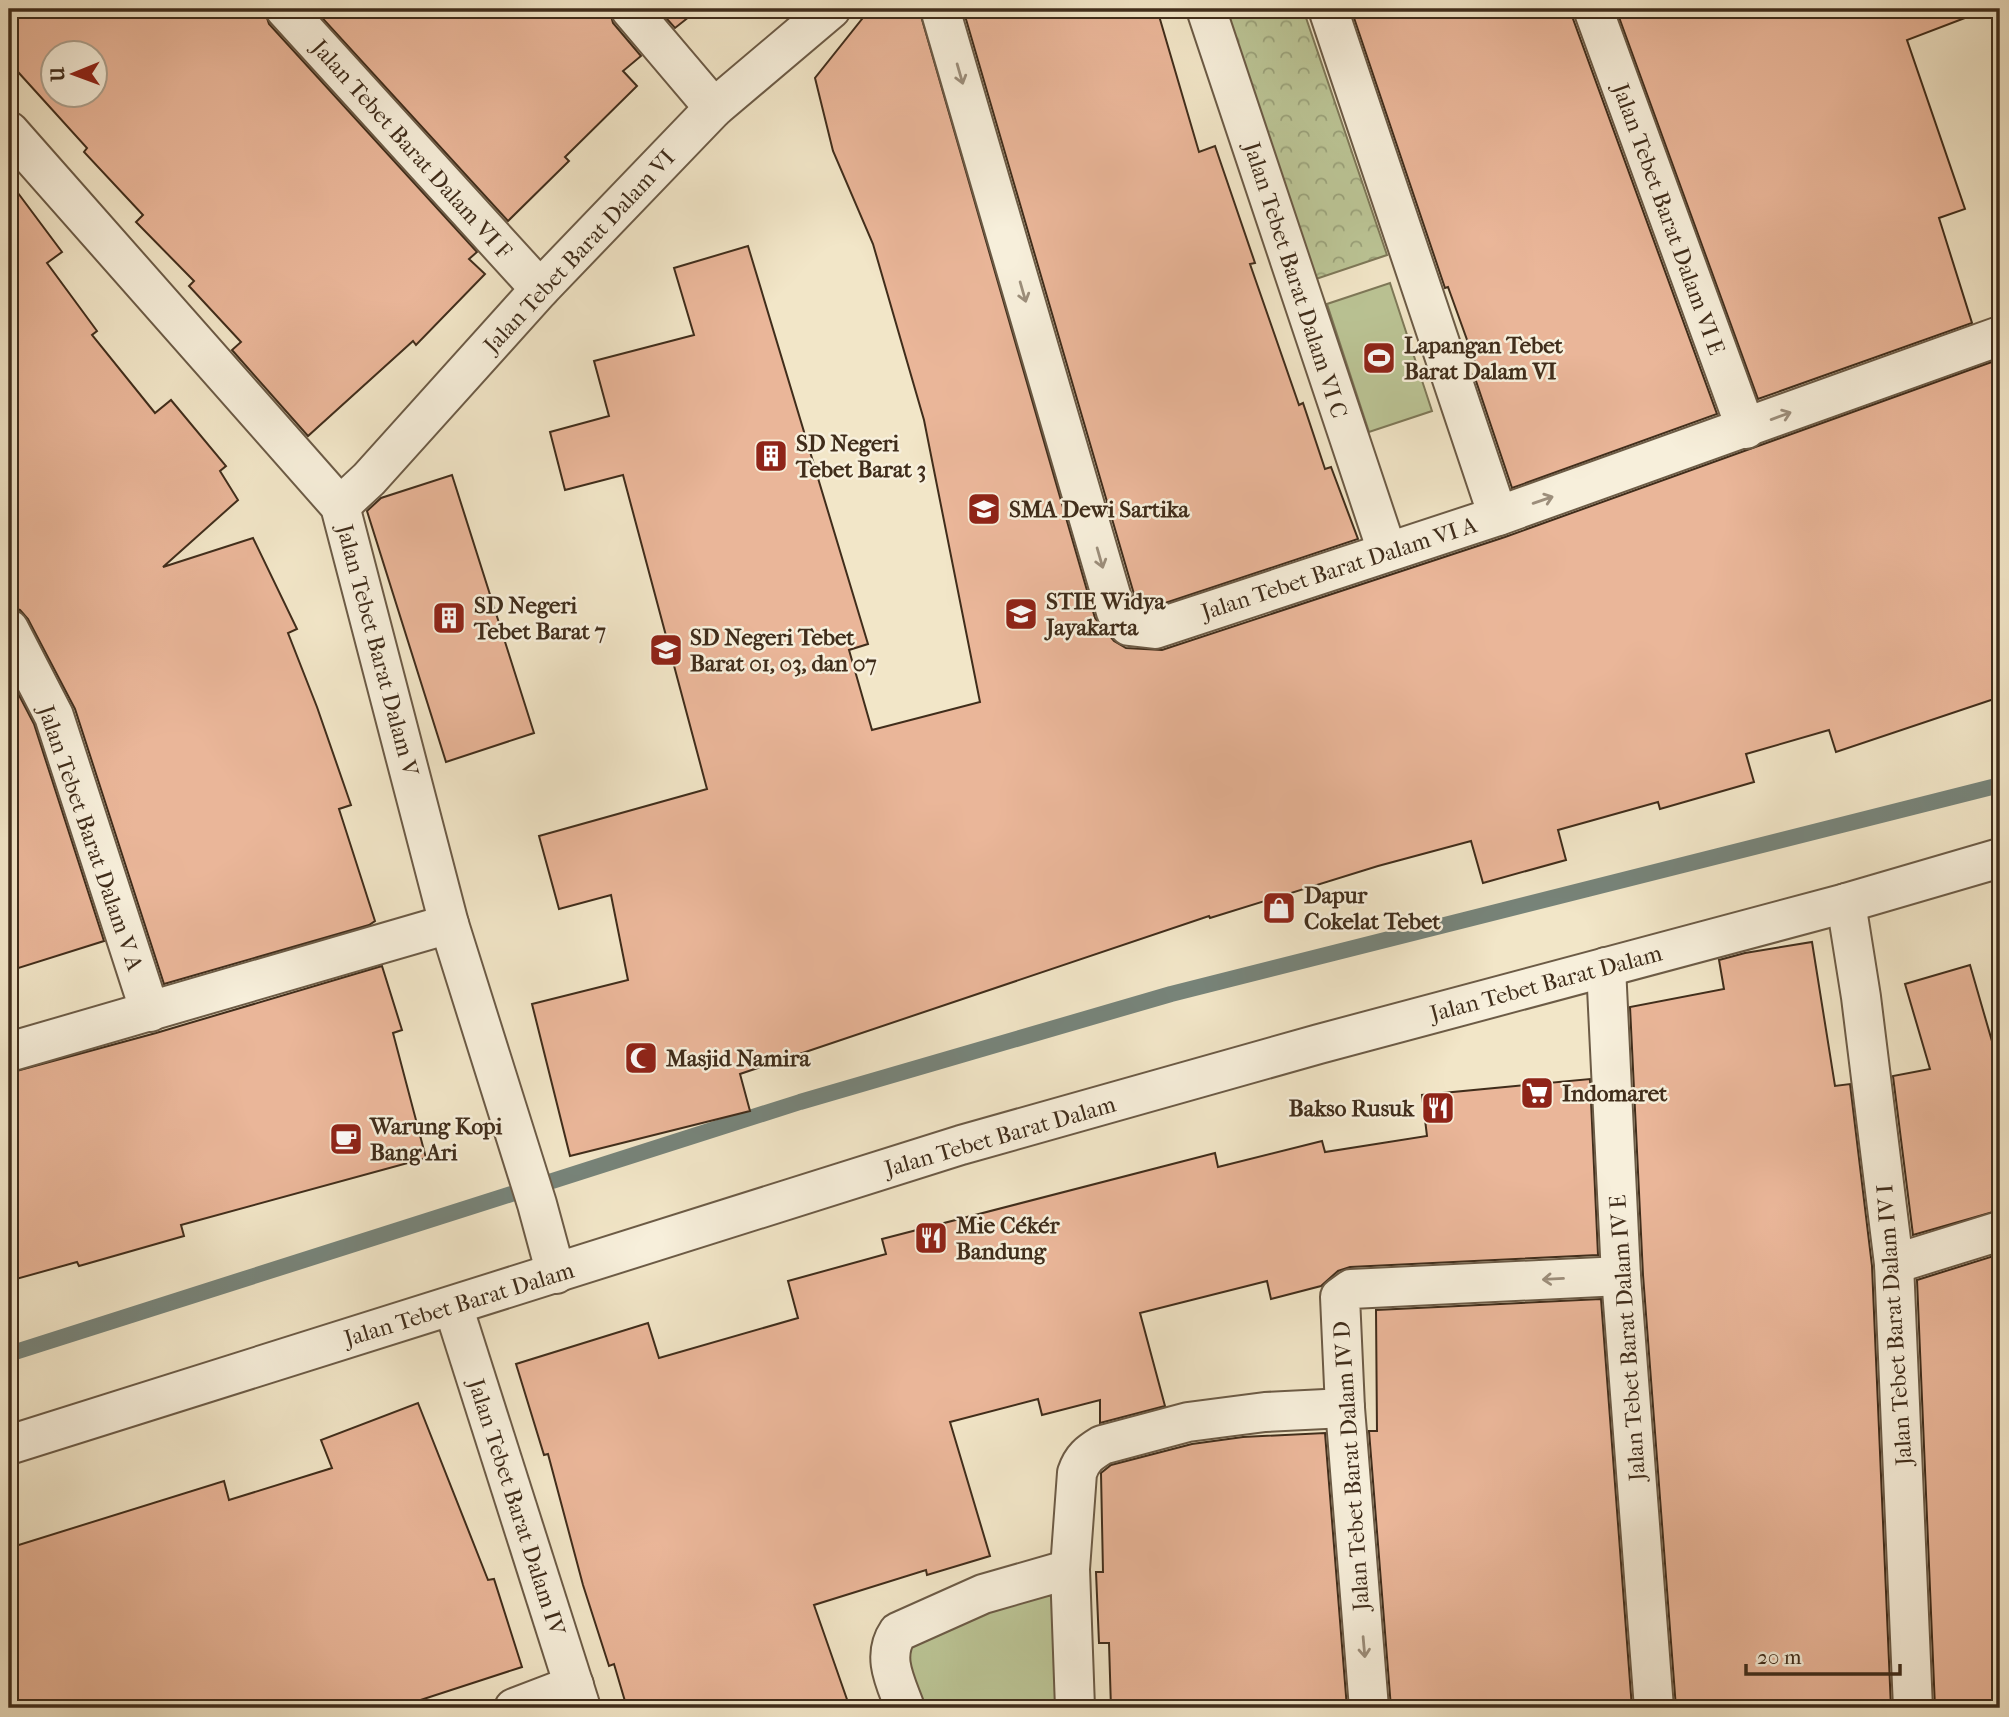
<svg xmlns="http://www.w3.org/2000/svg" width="2009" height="1717" font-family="'IM FELL French Canon',serif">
  <defs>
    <pattern id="park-crowns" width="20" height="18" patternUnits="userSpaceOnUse" patternTransform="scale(1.75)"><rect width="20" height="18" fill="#bbc495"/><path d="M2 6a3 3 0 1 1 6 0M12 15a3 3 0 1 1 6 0" fill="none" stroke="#99a079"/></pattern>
  </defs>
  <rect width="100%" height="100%" fill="#f2e6c8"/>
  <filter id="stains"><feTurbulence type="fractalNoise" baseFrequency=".00286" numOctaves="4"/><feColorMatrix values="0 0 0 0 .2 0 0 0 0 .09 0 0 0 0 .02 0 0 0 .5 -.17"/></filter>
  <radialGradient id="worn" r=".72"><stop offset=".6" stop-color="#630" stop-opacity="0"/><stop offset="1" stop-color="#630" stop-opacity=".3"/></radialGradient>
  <g fill="#bbc495" stroke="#7e7858" stroke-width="2">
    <polygon points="1390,283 1432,411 1369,432 1327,304"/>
    <polygon points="1054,1595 1058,1708 925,1708 900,1643 986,1603"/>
  </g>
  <polygon fill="url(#park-crowns)" stroke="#7e7858" stroke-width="2" points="1224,9 1303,9 1387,255 1316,279"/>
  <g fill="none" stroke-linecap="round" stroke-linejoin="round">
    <polyline stroke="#77847a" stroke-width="16" points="9,1354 800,1102 1171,994 2000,785"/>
  </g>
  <g fill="#eab699" stroke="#402d1b" stroke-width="2" fill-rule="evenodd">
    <path d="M9 9H264L269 24 477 252 469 259 485 274 416 345 413 341 308 436 232 350 241 342 189 286 194 281 136 222 143 215 84 152 87 148 9 62ZM52 52H94V94H52Z"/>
    <polygon points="314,9 609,9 613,23 641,56 623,71 637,86 565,157 569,161 508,221"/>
    <polygon points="658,9 699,9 675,28"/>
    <polygon points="870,9 919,9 1095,618 1114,641 1126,648 1162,650 1505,537 2000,359 2000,697 1836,752 1829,730 1746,754 1754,782 1660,809 1658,802 1558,830 1566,860 1483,883 1471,841 1378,866 1210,918 1209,916 740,1074 750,1111 570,1156 532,1004 628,980 611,895 559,909 539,836 707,789 623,475 565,490 550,432 609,416 594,361 694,335 674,268 748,246 868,644 849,650 872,730 980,702 924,420 873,244 833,151 815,78"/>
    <polygon points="963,9 1157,9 1199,152 1215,146 1255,263 1250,264 1299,405 1303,403 1325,469 1331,467 1358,539 1153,607 1140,605 1136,601"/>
    <polygon points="1351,9 1572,9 1572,16 1717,414 1512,488 1475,378 1480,376 1448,287 1445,288"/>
    <polygon points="1616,9 1978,9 1978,13 1907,40 1965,209 1939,218 1972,323 1758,399"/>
    <polygon points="9,181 62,252 47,263 97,331 92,335 155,413 171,400 226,466 220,471 238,500 163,567 253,538 297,629 288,633 317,707 351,805 339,809 375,921 369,925 164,984 75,709 28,619 20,610 9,607"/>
    <polygon points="452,475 534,733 446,762 367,511 381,498"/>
    <polygon points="9,676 34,724 104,941 9,971"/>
    <polygon points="1812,942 1835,1086 1850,1084 1872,1266 1891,1708 1676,1708 1643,1275 1630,1007 1724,989 1719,960 1745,953"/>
    <polygon points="1970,965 2000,1069 2000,1210 1913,1235 1893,1076 1930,1069 1905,984"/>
    <polygon points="382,966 402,1030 393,1033 426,1158 181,1225 184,1236 79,1266 77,1262 9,1281 9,1073 156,1033"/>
    <polygon points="1590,1079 1598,1255 1350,1267 1338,1271 1321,1286 1271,1299 1267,1281 1140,1313 1165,1406 1100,1423 1100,1400 1042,1415 1038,1399 950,1422 990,1556 927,1575 926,1570 814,1605 850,1708 627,1708 614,1664 609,1666 583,1585 548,1454 544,1455 516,1364 648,1323 659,1358 798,1318 788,1281 886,1254 882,1239 1215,1153 1218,1167 1322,1141 1325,1152 1427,1136 1422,1095"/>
    <polygon points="2000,1254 2000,1708 1935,1708 1917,1280"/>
    <polygon points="1601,1299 1632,1708 1391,1708 1369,1431 1377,1431 1376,1310"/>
    <polygon points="418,1403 488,1580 494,1579 522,1667 396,1708 9,1708 9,1548 224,1481 229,1500 332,1468 321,1440"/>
    <polygon points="1325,1433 1347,1708 1111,1708 1109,1643 1099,1643 1096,1572 1103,1572 1101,1473 1111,1465 1192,1444 1243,1437"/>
  </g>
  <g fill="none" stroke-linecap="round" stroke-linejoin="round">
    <defs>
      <g id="minor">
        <polyline points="285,9 540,289"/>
        <polyline points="630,9 714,108"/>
        <polyline points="940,9 1116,612 1129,626 1155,629 1498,516 2000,336"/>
        <polyline points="1206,9 1387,551"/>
        <polyline points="1328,9 1498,516"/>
        <polyline points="1593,9 1746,429"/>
        <polyline points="9,131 340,506 449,924 537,1204 556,1274"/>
        <polyline points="340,506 369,479 540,289 714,108 831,9"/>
        <polyline points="9,629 54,716 150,1012"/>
        <polyline points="1846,903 1861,997 1894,1264 1913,1708"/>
        <polyline points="1606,967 1621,1276 1654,1708"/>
        <polyline points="9,1052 449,924"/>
        <polyline points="1894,1264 2000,1231"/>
        <polyline points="514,1708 574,1685"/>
        <path d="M905 1708C896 1683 881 1657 898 1632L983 1594 1070 1569"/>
        <path d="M1075 1708 1070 1569 1077 1473C1082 1458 1089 1453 1102 1445L1188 1422 1265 1412 1345 1408"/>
        <polyline points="1369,1708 1345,1408 1340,1297 1351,1289 1621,1276"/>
      </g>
      <g id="tertiary">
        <polyline points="453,1306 581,1708"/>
        <polyline points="9,1445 961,1145 1319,1044 1846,903 2000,858"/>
      </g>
    </defs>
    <use href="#minor" stroke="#6c5b46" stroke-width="42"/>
    <use href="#tertiary" stroke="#6c5b46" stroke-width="42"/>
    <use href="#minor" stroke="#f7efdb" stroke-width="38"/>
    <use href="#tertiary" stroke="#f7efdb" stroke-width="38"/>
  </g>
  <defs><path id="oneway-shaft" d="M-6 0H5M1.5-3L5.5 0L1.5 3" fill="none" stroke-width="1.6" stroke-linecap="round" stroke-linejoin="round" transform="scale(1.75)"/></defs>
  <g stroke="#9c8e7b">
    <use href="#oneway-shaft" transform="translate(960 74) rotate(74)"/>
    <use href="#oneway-shaft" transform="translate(1023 292) rotate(74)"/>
    <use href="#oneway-shaft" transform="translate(1781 416) rotate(-20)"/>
    <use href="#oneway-shaft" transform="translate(1543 500) rotate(-19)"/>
    <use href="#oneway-shaft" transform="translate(1100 558) rotate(74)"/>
    <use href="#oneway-shaft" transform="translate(1553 1279) rotate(177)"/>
    <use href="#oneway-shaft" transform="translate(1364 1647) rotate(85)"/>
  </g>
  <defs>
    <symbol id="stadium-square" viewBox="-11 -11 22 22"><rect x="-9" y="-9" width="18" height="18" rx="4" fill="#8f2418" stroke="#f7efdb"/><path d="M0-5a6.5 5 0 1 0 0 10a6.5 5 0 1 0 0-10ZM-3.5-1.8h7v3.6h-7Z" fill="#fff"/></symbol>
    <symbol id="building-square" viewBox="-11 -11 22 22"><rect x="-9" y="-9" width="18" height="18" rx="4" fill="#8f2418" stroke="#f7efdb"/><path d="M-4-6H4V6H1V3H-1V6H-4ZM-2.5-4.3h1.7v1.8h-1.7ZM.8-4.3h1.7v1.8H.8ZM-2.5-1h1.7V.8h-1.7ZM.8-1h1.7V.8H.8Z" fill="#fff"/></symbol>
    <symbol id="school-square" viewBox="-11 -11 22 22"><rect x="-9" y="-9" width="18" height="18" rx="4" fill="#8f2418" stroke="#f7efdb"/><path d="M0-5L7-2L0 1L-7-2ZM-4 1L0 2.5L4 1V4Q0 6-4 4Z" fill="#fff"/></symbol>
    <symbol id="university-square" viewBox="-11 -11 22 22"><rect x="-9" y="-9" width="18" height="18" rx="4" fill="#8f2418" stroke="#f7efdb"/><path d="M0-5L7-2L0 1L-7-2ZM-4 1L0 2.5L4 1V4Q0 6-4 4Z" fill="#fff"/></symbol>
    <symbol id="shop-square" viewBox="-11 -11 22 22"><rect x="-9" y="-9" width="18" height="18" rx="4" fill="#8f2418" stroke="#f7efdb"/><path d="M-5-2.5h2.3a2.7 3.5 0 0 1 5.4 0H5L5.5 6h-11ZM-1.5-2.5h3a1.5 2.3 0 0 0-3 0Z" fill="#fff"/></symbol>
    <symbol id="mosque-square" viewBox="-11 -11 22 22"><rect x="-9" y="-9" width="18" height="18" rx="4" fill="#8f2418" stroke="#f7efdb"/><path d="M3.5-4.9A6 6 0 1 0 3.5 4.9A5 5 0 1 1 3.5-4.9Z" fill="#fff"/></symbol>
    <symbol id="supermarket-square" viewBox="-11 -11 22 22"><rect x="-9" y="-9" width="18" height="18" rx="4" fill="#8f2418" stroke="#f7efdb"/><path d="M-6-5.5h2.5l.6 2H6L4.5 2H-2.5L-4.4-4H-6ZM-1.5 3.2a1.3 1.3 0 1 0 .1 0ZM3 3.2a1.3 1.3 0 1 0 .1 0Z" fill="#fff"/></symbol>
    <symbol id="restaurant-square" viewBox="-11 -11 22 22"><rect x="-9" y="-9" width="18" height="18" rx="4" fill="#8f2418" stroke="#f7efdb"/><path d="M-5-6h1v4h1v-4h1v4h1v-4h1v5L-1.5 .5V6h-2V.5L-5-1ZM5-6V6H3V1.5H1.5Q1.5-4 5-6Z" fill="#fff"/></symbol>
    <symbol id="cafe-square" viewBox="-11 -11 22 22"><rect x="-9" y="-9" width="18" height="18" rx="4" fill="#8f2418" stroke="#f7efdb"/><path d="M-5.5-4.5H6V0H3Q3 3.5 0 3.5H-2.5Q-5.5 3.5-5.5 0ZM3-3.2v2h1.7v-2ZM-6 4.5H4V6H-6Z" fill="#fff"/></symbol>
  </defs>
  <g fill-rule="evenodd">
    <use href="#stadium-square" x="1360" y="339" width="38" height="38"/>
    <use href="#building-square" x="752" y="437" width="38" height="38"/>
    <use href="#school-square" x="965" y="490" width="38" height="38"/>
    <use href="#university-square" x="1002" y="595" width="38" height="38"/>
    <use href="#building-square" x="430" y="599" width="38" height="38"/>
    <use href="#school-square" x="647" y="631" width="38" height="38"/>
    <use href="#shop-square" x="1260" y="889" width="38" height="38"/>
    <use href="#mosque-square" x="622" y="1039" width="38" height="38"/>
    <use href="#supermarket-square" x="1518" y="1074" width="38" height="38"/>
    <use href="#restaurant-square" x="1419" y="1089" width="38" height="38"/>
    <use href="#cafe-square" x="327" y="1120" width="38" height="38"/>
    <use href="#restaurant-square" x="912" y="1219" width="38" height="38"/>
  </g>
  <g text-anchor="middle" stroke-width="5" stroke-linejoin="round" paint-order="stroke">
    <g font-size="23" fill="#402d1b" stroke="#f7efdb">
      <text transform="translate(412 149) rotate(48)" y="8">Jalan Tebet Barat Dalam VI F</text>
      <text transform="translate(1669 219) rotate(70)" y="8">Jalan Tebet Barat Dalam VI E</text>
      <text transform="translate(579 251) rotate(-47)" y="8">Jalan Tebet Barat Dalam VI</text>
      <text transform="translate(1296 280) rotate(72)" y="8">Jalan Tebet Barat Dalam VI C</text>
      <text transform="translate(1339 568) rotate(-18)" y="8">Jalan Tebet Barat Dalam VI A</text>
      <text transform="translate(378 650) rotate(75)" y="8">Jalan Tebet Barat Dalam V</text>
      <text transform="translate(91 838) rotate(71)" y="8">Jalan Tebet Barat Dalam V A</text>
      <text transform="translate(1546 983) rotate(-15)" y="8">Jalan Tebet Barat Dalam</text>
      <text transform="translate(1000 1136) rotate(-16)" y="8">Jalan Tebet Barat Dalam</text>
      <text transform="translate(459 1304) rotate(-17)" y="8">Jalan Tebet Barat Dalam</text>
      <text transform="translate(1894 1325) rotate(-94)" y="8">Jalan Tebet Barat Dalam IV I</text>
      <text transform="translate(1627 1338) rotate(-94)" y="8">Jalan Tebet Barat Dalam IV E</text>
      <text transform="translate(1351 1466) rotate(-94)" y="8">Jalan Tebet Barat Dalam IV D</text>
      <text transform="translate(517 1507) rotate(72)" y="8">Jalan Tebet Barat Dalam IV</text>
    </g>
    <g font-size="23" font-weight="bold" fill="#402d1b" stroke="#f7efdb" text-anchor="start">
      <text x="1404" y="353">Lapangan Tebet<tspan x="1404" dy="26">Barat Dalam VI</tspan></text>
      <text x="796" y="451">SD Negeri<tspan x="796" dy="26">Tebet Barat 3</tspan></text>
      <text x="1009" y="517">SMA Dewi Sartika</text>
      <text x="1046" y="609">STIE Widya<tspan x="1046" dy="26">Jayakarta</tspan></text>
      <text x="474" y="613">SD Negeri<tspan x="474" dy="26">Tebet Barat 7</tspan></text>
      <text x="690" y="645">SD Negeri Tebet<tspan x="690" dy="26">Barat 01, 03, dan 07</tspan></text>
      <text x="1304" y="903">Dapur<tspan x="1304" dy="26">Cokelat Tebet</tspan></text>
      <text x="666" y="1066">Masjid Namira</text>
      <text x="1562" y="1101">Indomaret</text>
      <text x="1414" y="1116" text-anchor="end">Bakso Rusuk</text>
      <text x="370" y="1134">Warung Kopi<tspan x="370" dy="26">Bang Ari</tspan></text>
      <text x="956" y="1233">Mie Cékér<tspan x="956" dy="26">Bandung</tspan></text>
    </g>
  </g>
  <rect width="2009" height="1717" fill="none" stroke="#f2e6c8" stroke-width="35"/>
  <rect x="10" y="10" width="1988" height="1696" fill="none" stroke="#402d1b" stroke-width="3.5"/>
  <rect x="18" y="18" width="1974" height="1682" fill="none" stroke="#402d1b" stroke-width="2"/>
  <g transform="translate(74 74) rotate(269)"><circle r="33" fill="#f7efdb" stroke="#aea18e" stroke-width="2"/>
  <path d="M0-5L12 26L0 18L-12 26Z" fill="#8f2418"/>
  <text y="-10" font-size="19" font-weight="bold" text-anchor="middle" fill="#402d1b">U</text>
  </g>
  <path d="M1746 1664v10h154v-10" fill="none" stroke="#402d1b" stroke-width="3.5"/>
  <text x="1757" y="1664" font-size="21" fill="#402d1b" stroke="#f7efdb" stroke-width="5" paint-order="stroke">20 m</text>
  <rect width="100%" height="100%" filter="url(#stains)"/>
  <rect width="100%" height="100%" fill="url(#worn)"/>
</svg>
